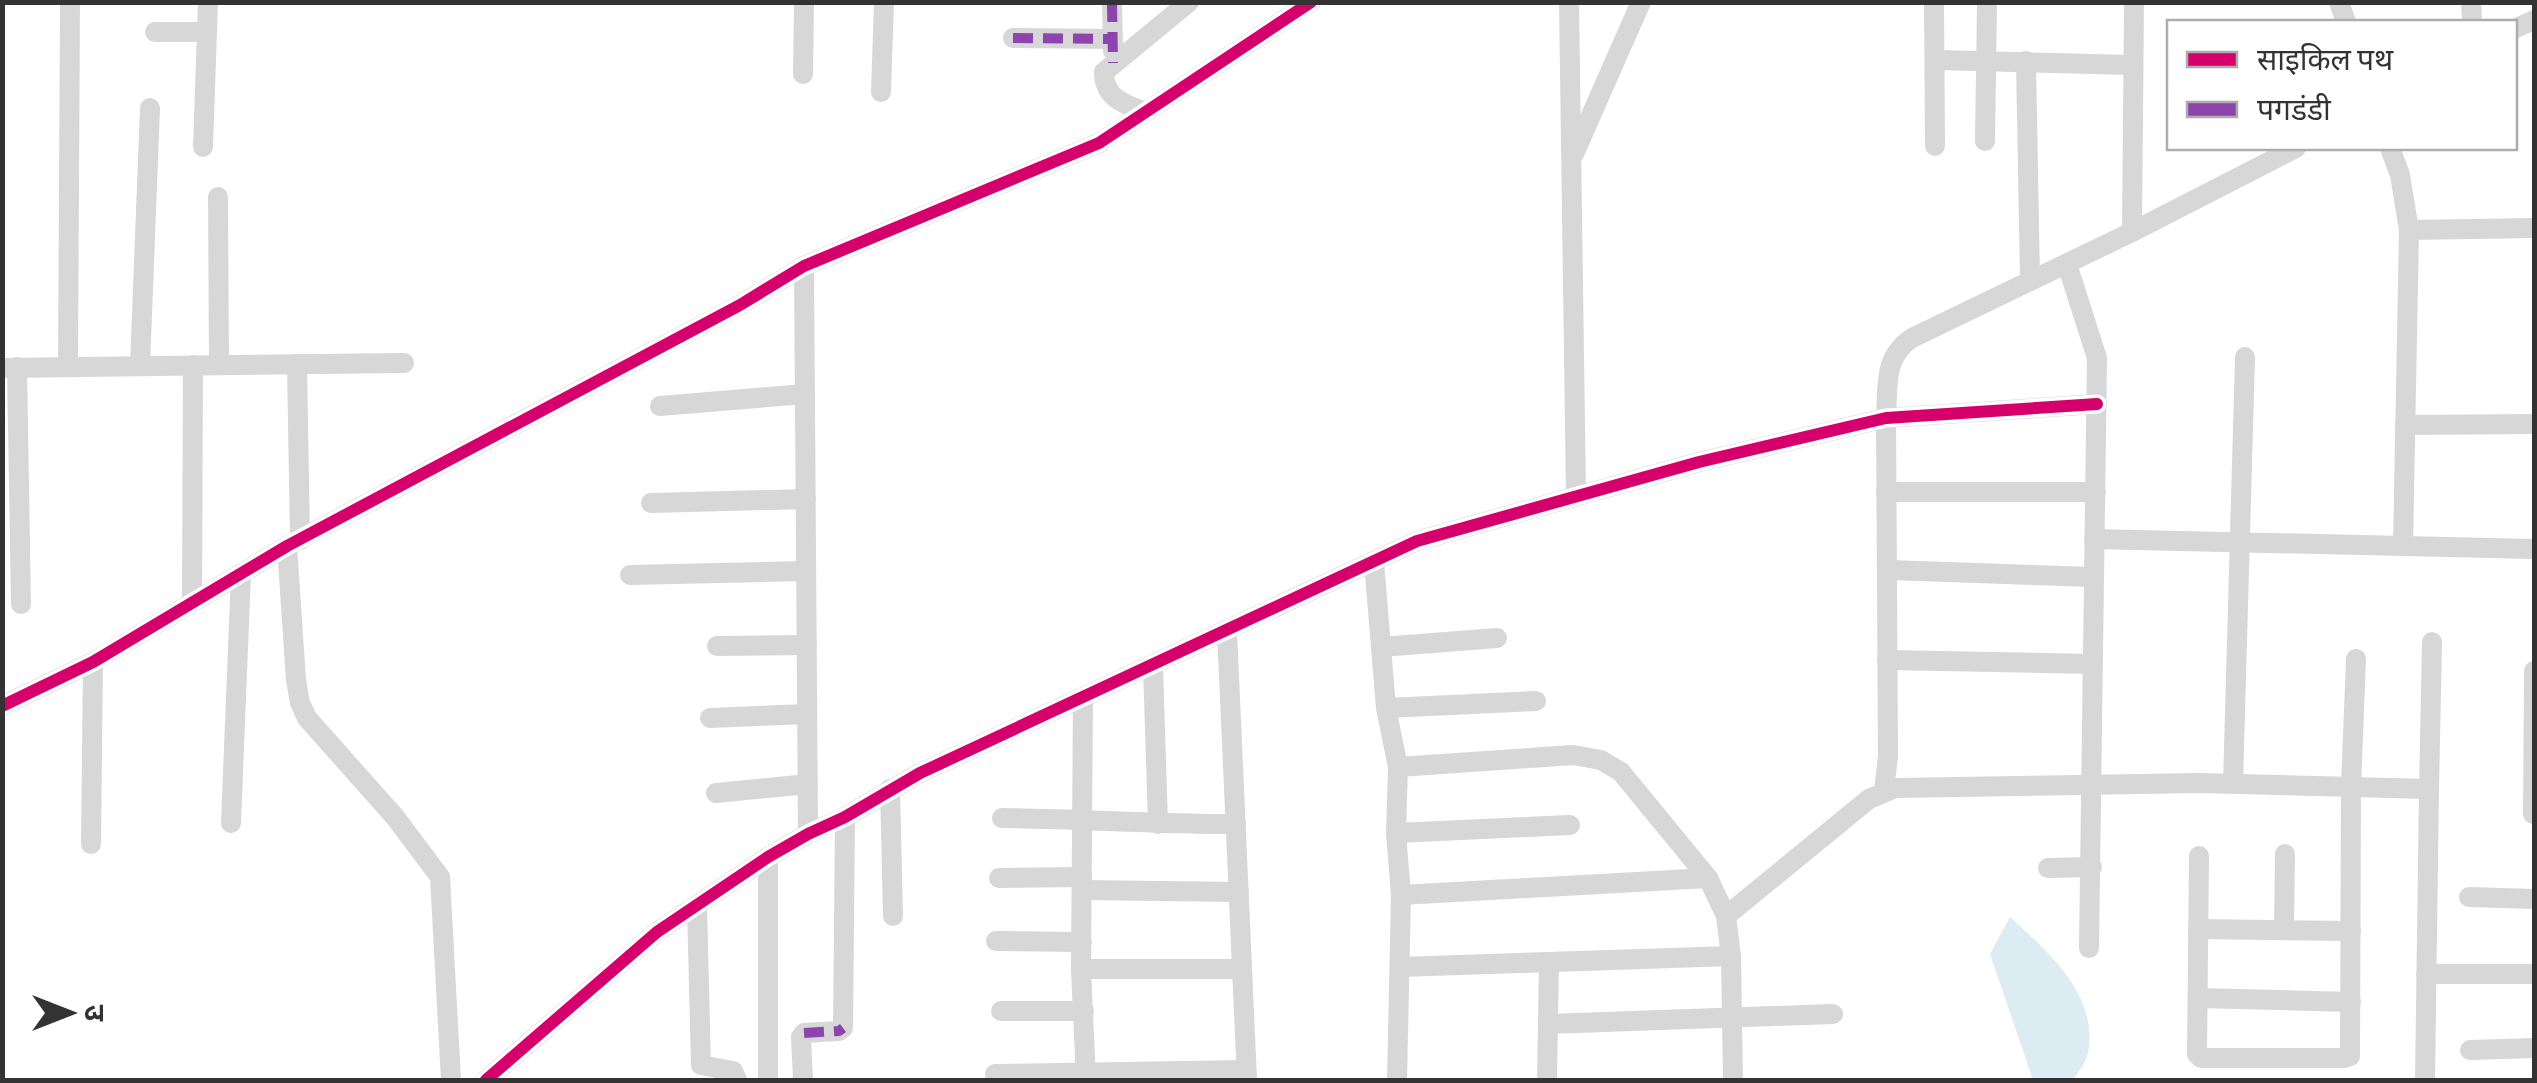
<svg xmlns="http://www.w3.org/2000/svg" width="2537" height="1083" font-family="Barlow,'Noto Sans Devanagari',sans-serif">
  <rect width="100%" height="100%" fill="#fff"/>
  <path fill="#ddebf3" d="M2010 917C2048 952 2099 995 2088 1053 2086 1063 2078 1072 2073 1080H2033L1990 954Z"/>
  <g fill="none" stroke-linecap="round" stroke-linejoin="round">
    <g stroke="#d7d7d7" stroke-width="20">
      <polyline points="1112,2 1113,51"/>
      <polyline points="1569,2 1576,496"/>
      <polyline points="1934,2 1935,146"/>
      <polyline points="2339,2 2346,22"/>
      <polyline points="2471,2 2472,22"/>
      <polyline points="2514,29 2534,20"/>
      <polyline points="155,32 207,32"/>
      <polyline points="1013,38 1113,39"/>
      <polyline points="1936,60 2132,65"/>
      <polyline points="2026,61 2030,280"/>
      <polyline points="803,74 804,2"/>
      <polyline points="881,92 884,2"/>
      <path d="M1145 112C1124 104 1104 98 1104 72L1189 2"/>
      <polyline points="1985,141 1987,2"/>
      <polyline points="203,147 208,2"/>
      <polyline points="2390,148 2400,175 2409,230 2403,546"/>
      <polyline points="1574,154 1641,2"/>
      <polyline points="218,197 219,365"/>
      <polyline points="2409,230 2534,228"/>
      <polyline points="2132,232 2134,2"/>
      <polyline points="2067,264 2097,358 2089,948"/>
      <polyline points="804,266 808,834"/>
      <polyline points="297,364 300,540"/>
      <polyline points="140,366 150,108"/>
      <polyline points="17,367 21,604"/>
      <polyline points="68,367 70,2"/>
      <polyline points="2,368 404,363"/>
      <polyline points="660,406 805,394"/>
      <polyline points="2405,425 2534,424"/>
      <polyline points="1886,492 2096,492"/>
      <polyline points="651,503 806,499"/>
      <polyline points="2094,539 2534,549"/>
      <polyline points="287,546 296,680 300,703 307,718 395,817 440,877 451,1080"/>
      <polyline points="1374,562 1386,708 1398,767 1396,833 1401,895 1397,1080"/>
      <polyline points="1889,570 2093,577"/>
      <polyline points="630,575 806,571"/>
      <polyline points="192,602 193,365"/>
      <polyline points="1227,631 1247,1080"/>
      <polyline points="717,646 807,645"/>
      <polyline points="1381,647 1497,638"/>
      <polyline points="1887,660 2092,664"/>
      <polyline points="1153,666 1158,824"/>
      <polyline points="1083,698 1081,969 1086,1080"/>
      <polyline points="2,706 93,662 287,546 740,305 804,266 1099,143 1311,2"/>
      <polyline points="1386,708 1536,701"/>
      <polyline points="710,718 807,714"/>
      <polyline points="1398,767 1573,755 1601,760 1621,772 1708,878 1726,916 1731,956 1733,1080"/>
      <polyline points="2233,784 2245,357"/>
      <polyline points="890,789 893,916"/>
      <polyline points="2429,789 2432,642"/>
      <path d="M1884 791 1888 756 1886 418C1888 386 1883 357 1912 338L2132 232 2296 148"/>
      <polyline points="716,793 808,784"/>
      <polyline points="2533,814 2534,671"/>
      <path d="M1002 818C1080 819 1158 824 1236 824"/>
      <polyline points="231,823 241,573"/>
      <polyline points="1396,833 1570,825"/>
      <polyline points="91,844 93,662"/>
      <polyline points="2199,856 2197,1054 2201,1058 2345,1058 2350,1056 2351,787 2356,659"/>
      <polyline points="2048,868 2092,867"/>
      <polyline points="999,878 1082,877"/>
      <polyline points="1082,890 1239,892"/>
      <polyline points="1401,895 1708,878"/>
      <polyline points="2469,897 2534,899"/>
      <polyline points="697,907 701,1065 733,1071 737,1080"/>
      <polyline points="1726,916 1869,799 1895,788 2200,783 2429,789 2425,1080"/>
      <polyline points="2198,929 2351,931"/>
      <polyline points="2284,930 2285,854"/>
      <polyline points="996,941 1082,942"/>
      <polyline points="1400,967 1731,956"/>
      <polyline points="1081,969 1242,969"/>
      <polyline points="2426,974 2534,974"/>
      <polyline points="2198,998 2351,1002"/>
      <polyline points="1001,1011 1084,1011"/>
      <polyline points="1548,1024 1833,1014"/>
      <polyline points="2470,1050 2534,1048"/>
      <polyline points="995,1074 1246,1070"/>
      <polyline points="486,1080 657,932 768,857 808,834 845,817 920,773 1417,541 1699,462 1886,418 2097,404"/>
      <polyline points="768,1080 768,857"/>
      <polyline points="803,1080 801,1037 804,1033 839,1031 843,1028 845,817"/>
      <polyline points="1547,1080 1549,962"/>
    </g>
    <g stroke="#8e44ad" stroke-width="10" stroke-dasharray="20 10" stroke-linecap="butt">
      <polyline points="1112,2 1113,63"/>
      <polyline points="1013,38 1113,39"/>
      <polyline points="804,1033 839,1031 843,1028"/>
    </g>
    <defs>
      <g id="cycleway">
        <polyline points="2,706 93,662 287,546 740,305 804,266 1099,143 1311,2"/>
        <polyline points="486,1080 657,932 768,857 808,834 845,817 920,773 1417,541 1699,462 1886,418 2097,404"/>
      </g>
    </defs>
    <use href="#cycleway" stroke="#fff" stroke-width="19"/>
    <use href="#cycleway" stroke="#d6006c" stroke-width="12"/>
  </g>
  <rect width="2537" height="1083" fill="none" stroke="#333333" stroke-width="10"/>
  <rect x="2167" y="20" width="350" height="130" fill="#ffffff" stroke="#adadad" stroke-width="2.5"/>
  <rect x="2187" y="52" width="50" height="15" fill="#d6006c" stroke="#adadad" stroke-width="2.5"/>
  <text x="2257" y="70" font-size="30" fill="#333333">साइकिल पथ</text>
  <rect x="2187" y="102" width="50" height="15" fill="#8e44ad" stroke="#adadad" stroke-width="2.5"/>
  <text x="2257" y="120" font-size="30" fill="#333333">पगडंडी</text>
  <g transform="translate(70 1013) rotate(90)" stroke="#ffffff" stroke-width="8" paint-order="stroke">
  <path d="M0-8L18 38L0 25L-18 38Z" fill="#333333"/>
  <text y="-15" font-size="28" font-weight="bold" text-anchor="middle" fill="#333333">उ</text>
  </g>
</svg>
